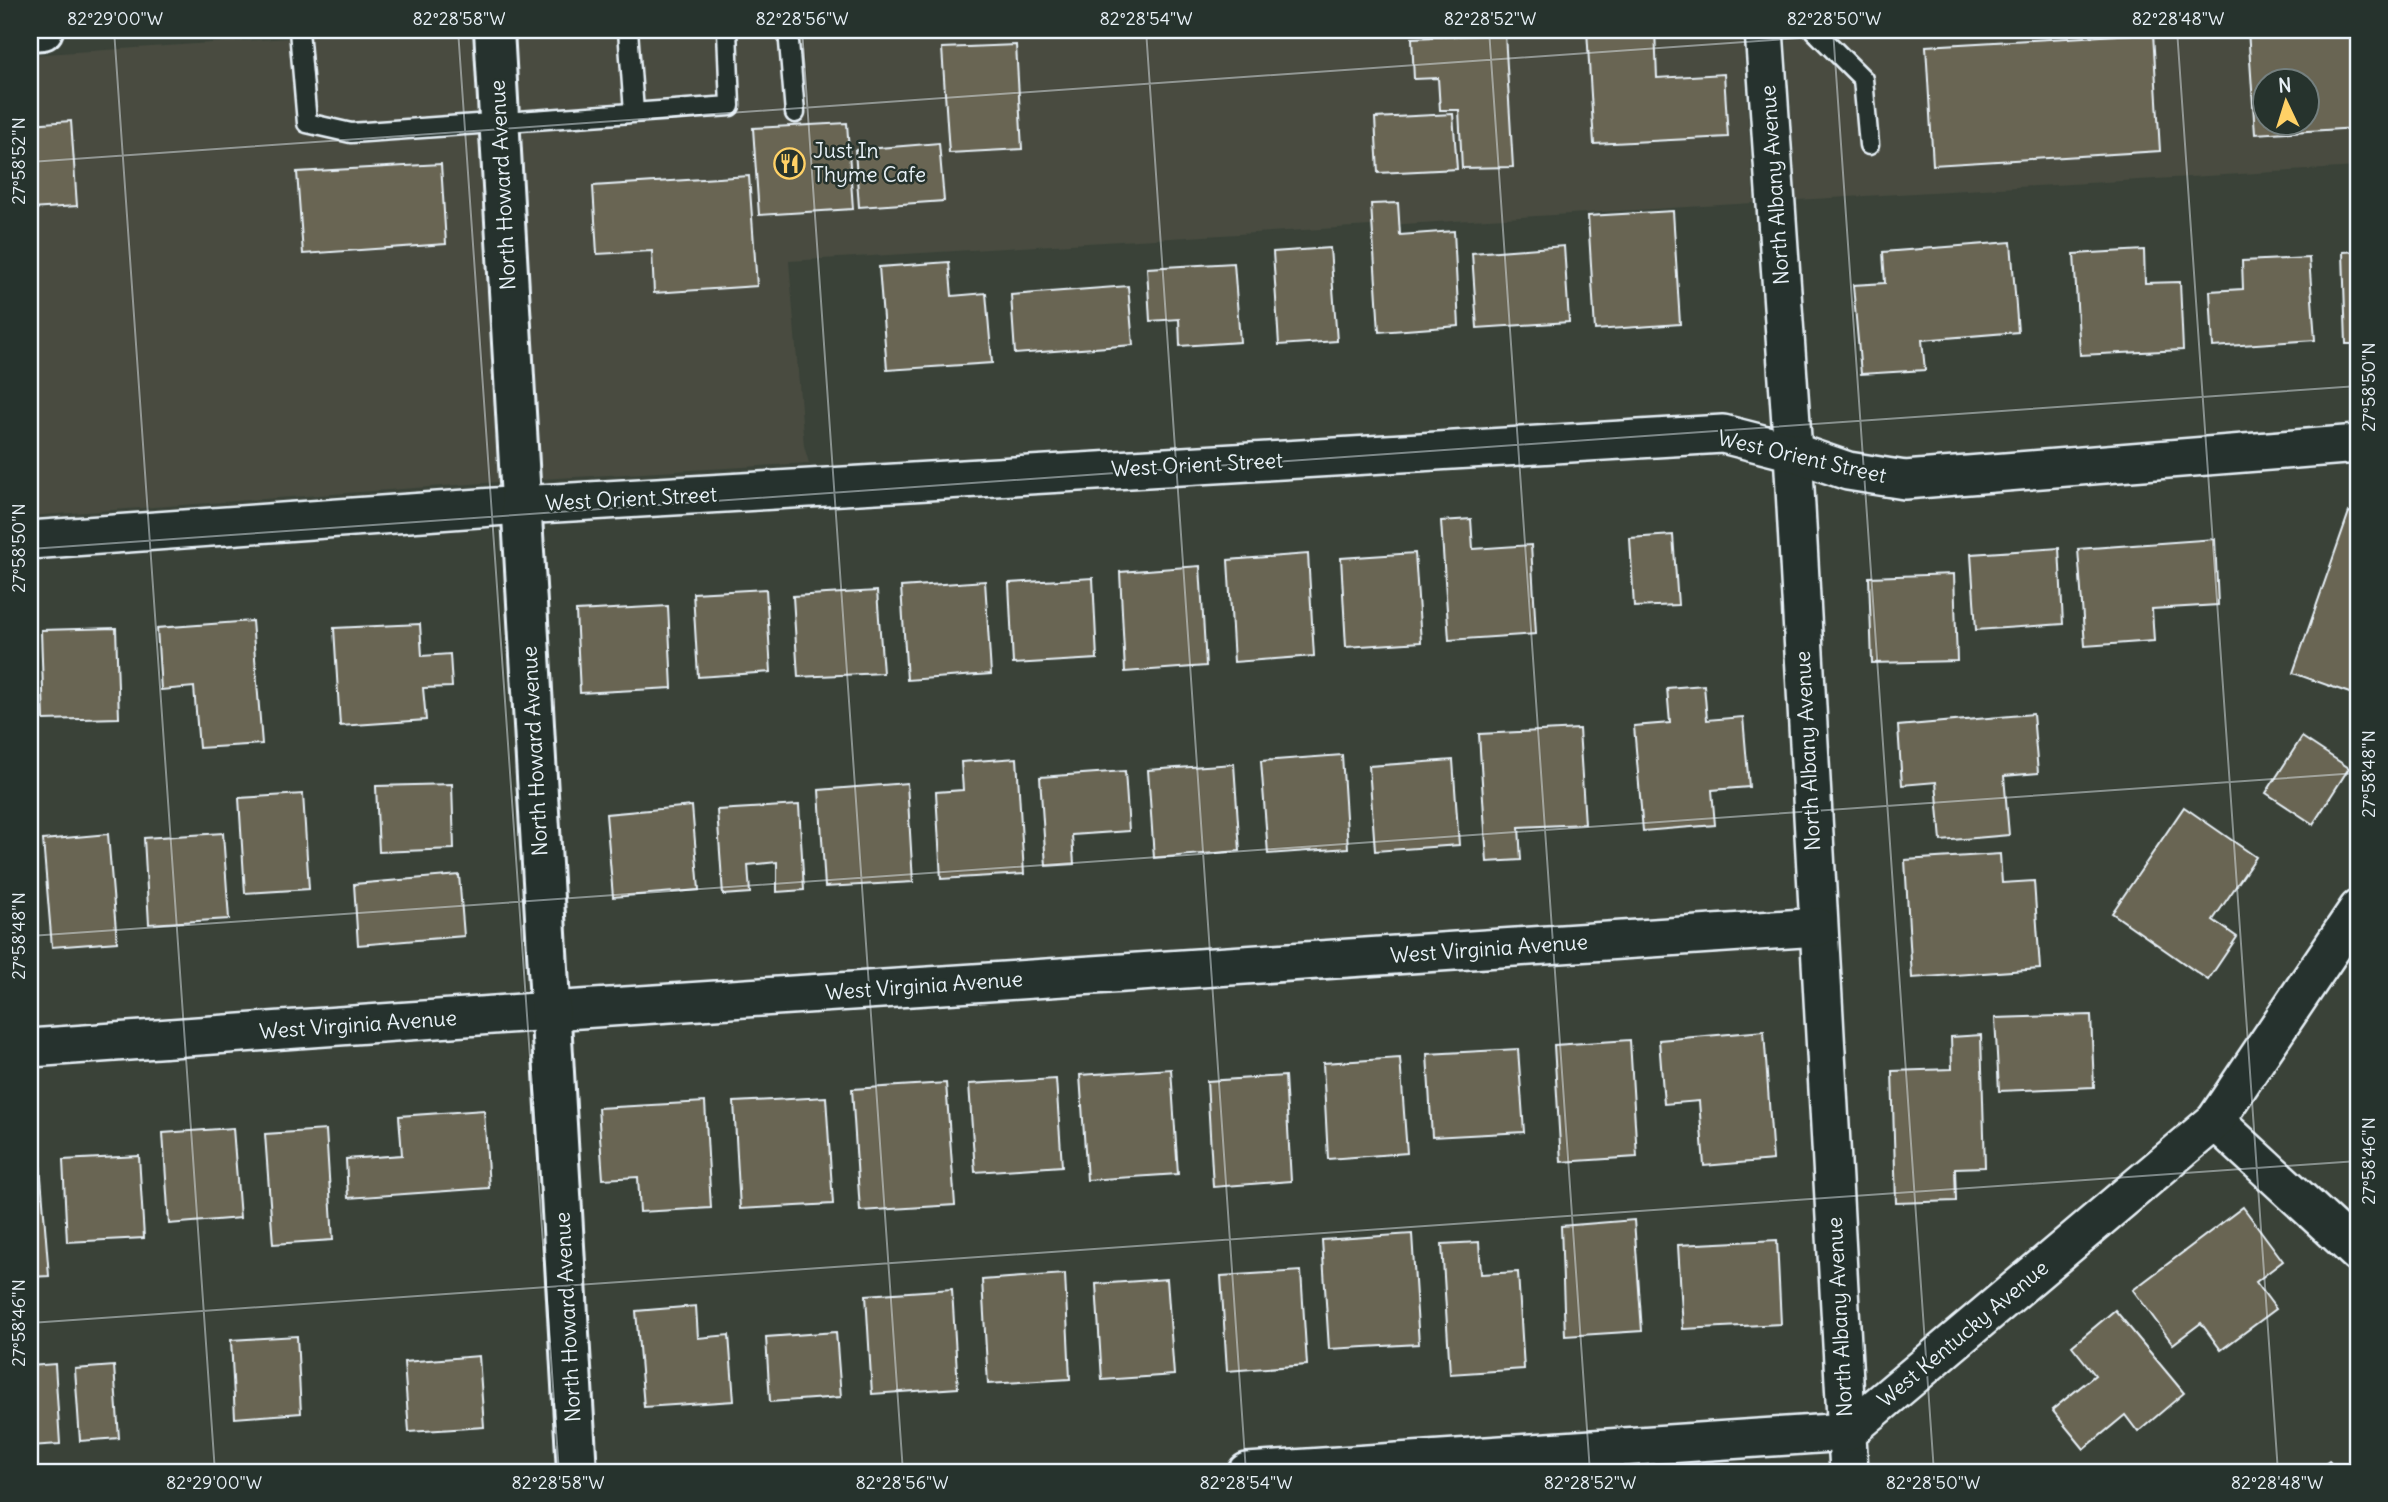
<svg xmlns="http://www.w3.org/2000/svg" width="2388" height="1502" font-family="Delius,sans-serif">
  <rect width="100%" height="100%" fill="#3a4238"/>
  <filter id="ink" filterUnits="userSpaceOnUse"><feTurbulence type="fractalNoise" baseFrequency=".0143" numOctaves="2"/><feDisplacementMap in="SourceGraphic" scale="14" xChannelSelector="R" yChannelSelector="G"/><feConvolveMatrix kernelMatrix="1 2 1 2 8 2 1 2 1" color-interpolation-filters="sRGB"/></filter>
  <g filter="url(#ink)">
    <g fill="#484c40" fill-rule="evenodd">
      <polygon points="408,30 472,30 498,482 30,516 30,55"/>
      <polygon points="515,30 1742,30 1754,203 789,261 804,446 809,463 541,479"/>
      <path d="M1786 30H2358V167L1797 200ZM2266 80H2308V122H2266Z"/>
    </g>
    <g fill="#696552" stroke="#e8f1f8" stroke-width="2" fill-rule="evenodd">
      <polygon points="1587,30 1655,30 1657,78 1724,74 1728,137 1594,144"/>
      <path d="M2248 30H2358V128L2255 134ZM2266 80H2308V122H2266Z"/>
      <polygon points="2153,33 2160,151 1933,165 1926,46"/>
      <polygon points="1505,34 1513,167 1462,168 1459,110 1440,110 1438,78 1414,79 1412,38"/>
      <polygon points="1016,45 1022,149 949,153 942,48"/>
      <polygon points="1453,114 1457,169 1378,173 1375,118"/>
      <polygon points="71,121 77,206 30,209 30,124"/>
      <polygon points="847,123 853,209 759,215 753,128"/>
      <polygon points="939,143 944,201 859,207 855,150"/>
      <polygon points="441,164 446,244 303,254 297,172"/>
      <polygon points="749,176 757,286 654,293 652,251 597,254 593,186"/>
      <polygon points="1398,203 1400,235 1454,231 1459,326 1379,332 1371,204"/>
      <polygon points="1673,211 1680,324 1595,330 1588,216"/>
      <polygon points="2011,242 2018,332 1922,340 1925,370 1861,374 1853,285 1885,283 1883,252"/>
      <polygon points="1564,246 1569,322 1477,328 1472,253"/>
      <polygon points="1330,248 1337,341 1279,345 1273,252"/>
      <polygon points="2144,250 2145,283 2180,282 2183,350 2080,355 2074,254"/>
      <polygon points="2358,251 2358,344 2346,344 2343,252"/>
      <polygon points="2309,258 2315,340 2213,347 2210,291 2243,289 2242,261"/>
      <polygon points="949,262 952,296 986,293 992,363 887,370 879,267"/>
      <polygon points="1234,263 1240,342 1180,346 1179,319 1150,321 1147,268"/>
      <polygon points="1128,286 1133,345 1015,354 1011,295"/>
      <polygon points="2349,512 2358,515 2358,696 2293,673"/>
      <polygon points="1471,519 1473,549 1531,545 1536,634 1449,640 1441,521"/>
      <polygon points="1673,535 1678,605 1634,607 1630,538"/>
      <polygon points="2215,539 2218,605 2152,609 2154,641 2085,646 2078,549"/>
      <polygon points="2059,548 2063,624 1976,630 1971,554"/>
      <polygon points="1415,553 1421,642 1346,647 1341,558"/>
      <polygon points="1308,554 1314,656 1234,662 1228,560"/>
      <polygon points="1200,566 1206,666 1125,672 1120,572"/>
      <polygon points="1954,574 1957,661 1872,663 1869,577"/>
      <polygon points="1093,578 1097,659 1013,664 1009,583"/>
      <polygon points="985,581 991,674 907,680 901,587"/>
      <polygon points="766,589 771,672 698,677 693,593"/>
      <polygon points="877,591 883,673 798,677 793,596"/>
      <polygon points="668,606 672,688 580,693 576,611"/>
      <polygon points="252,621 262,744 199,748 194,687 161,690 157,628"/>
      <polygon points="420,624 422,656 450,654 452,687 423,688 426,720 340,726 334,628"/>
      <polygon points="116,628 119,718 44,720 41,630"/>
      <polygon points="1704,685 1707,720 1743,717 1749,787 1712,790 1715,825 1643,831 1634,726 1670,723 1667,688"/>
      <polygon points="2033,714 2038,773 2004,776 2009,835 1941,841 1936,782 1902,785 1898,726"/>
      <polygon points="1579,729 1585,824 1519,827 1521,860 1487,862 1479,734"/>
      <polygon points="2302,737 2349,768 2313,824 2266,793"/>
      <polygon points="1342,755 1348,848 1268,854 1261,761"/>
      <polygon points="1017,758 1024,874 941,879 936,792 963,790 961,762"/>
      <polygon points="1453,760 1459,845 1375,851 1369,766"/>
      <polygon points="1234,764 1240,851 1154,858 1148,770"/>
      <polygon points="1125,771 1129,831 1072,835 1074,864 1046,866 1040,777"/>
      <polygon points="907,783 913,882 825,887 819,790"/>
      <polygon points="452,784 454,849 379,852 376,786"/>
      <polygon points="303,794 309,889 245,893 239,798"/>
      <polygon points="799,805 804,890 777,892 777,862 748,865 750,893 723,895 717,810"/>
      <polygon points="692,806 699,890 613,897 606,814"/>
      <polygon points="2184,807 2256,857 2213,920 2237,937 2208,980 2112,913"/>
      <polygon points="223,833 229,919 149,924 144,838"/>
      <polygon points="108,834 117,942 52,947 43,840"/>
      <polygon points="2000,854 2002,883 2034,881 2040,969 1912,978 1905,860"/>
      <polygon points="459,875 464,936 358,945 354,884"/>
      <polygon points="2091,1015 2094,1087 1999,1091 1995,1018"/>
      <polygon points="1764,1031 1773,1160 1704,1166 1699,1101 1664,1104 1659,1040"/>
      <polygon points="1981,1035 1985,1167 1955,1168 1956,1201 1896,1203 1892,1071 1952,1069 1951,1037"/>
      <polygon points="1630,1040 1637,1157 1561,1162 1554,1045"/>
      <polygon points="1518,1049 1524,1132 1432,1137 1427,1054"/>
      <polygon points="1400,1058 1407,1153 1328,1159 1323,1063"/>
      <polygon points="1171,1069 1178,1174 1087,1180 1080,1075"/>
      <polygon points="1285,1076 1291,1181 1213,1187 1207,1081"/>
      <polygon points="1056,1079 1062,1166 975,1172 969,1084"/>
      <polygon points="946,1083 955,1205 860,1211 852,1089"/>
      <polygon points="826,1097 833,1204 740,1209 734,1102"/>
      <polygon points="705,1102 711,1208 640,1212 638,1177 603,1179 598,1108"/>
      <polygon points="484,1110 489,1188 348,1198 346,1159 402,1155 399,1116"/>
      <polygon points="233,1128 240,1218 169,1224 163,1133"/>
      <polygon points="326,1130 333,1240 273,1244 265,1134"/>
      <polygon points="139,1156 144,1238 67,1242 63,1160"/>
      <polygon points="40,1164 49,1276 30,1277 30,1165"/>
      <polygon points="2243,1207 2283,1261 2256,1282 2276,1309 2221,1350 2201,1323 2173,1344 2133,1290"/>
      <polygon points="1634,1220 1642,1331 1565,1336 1561,1226"/>
      <polygon points="1412,1234 1419,1344 1329,1349 1322,1240"/>
      <polygon points="1777,1240 1781,1324 1683,1329 1678,1245"/>
      <polygon points="1479,1242 1481,1274 1518,1272 1524,1369 1450,1374 1442,1244"/>
      <polygon points="1301,1271 1307,1365 1227,1371 1221,1276"/>
      <polygon points="1065,1274 1070,1379 988,1384 982,1280"/>
      <polygon points="1167,1279 1174,1375 1102,1380 1096,1284"/>
      <polygon points="952,1289 958,1388 872,1394 866,1295"/>
      <polygon points="696,1306 698,1338 729,1335 734,1401 644,1407 636,1311"/>
      <polygon points="2115,1310 2184,1393 2138,1432 2125,1415 2084,1449 2052,1410 2095,1375 2072,1346"/>
      <polygon points="836,1332 841,1397 770,1402 766,1337"/>
      <polygon points="297,1336 301,1413 235,1418 231,1340"/>
      <polygon points="479,1356 484,1427 409,1432 404,1362"/>
      <polygon points="55,1364 60,1444 30,1446 30,1366"/>
      <polygon points="114,1366 119,1438 80,1441 75,1369"/>
      <polygon points="2329,1461 2338,1472 2314,1472"/>
      <polygon points="1960,1470 2025,1472 1960,1472"/>
    </g>
    <g fill="none" stroke-linecap="round" stroke-linejoin="round">
      <defs>
        <g id="lane">
          <polyline points="299,30 307,123 351,133 730,106 727,30"/>
          <polyline points="628,30 634,112"/>
          <polyline points="788,30 795,113"/>
          <polyline points="1814,30 1863,79 1869,145"/>
        </g>
        <g id="street">
          <polyline points="1764,30 1793,452 1849,1472"/>
          <polyline points="30,540 521,505 1723,434 1793,452 1848,471 1905,480 2358,444"/>
          <polyline points="30,1048 550,1011 1818,927"/>
          <polyline points="2215,1121 2358,1253"/>
          <polyline points="1247,1472 1847,1432 2215,1121 2358,909"/>
        </g>
        <polyline id="secondary" points="494,30 577,1472"/>
        <polyline id="primary" points="30,31 43,30"/>
      </defs>
      <use href="#lane" stroke="#e8f1f8" stroke-width="23"/>
      <use href="#street" stroke="#e8f1f8" stroke-width="42"/>
      <use href="#secondary" stroke="#e8f1f8" stroke-width="44"/>
      <use href="#primary" stroke="#e8f1f8" stroke-width="44"/>
      <use href="#lane" stroke="#26332d" stroke-width="18"/>
      <use href="#street" stroke="#26332d" stroke-width="37"/>
      <use href="#secondary" stroke="#26332d" stroke-width="38"/>
      <use href="#primary" stroke="#26332d" stroke-width="38"/>
    </g>
  </g>
  <path fill="none" stroke="#e8f1f8" stroke-width="2" stroke-opacity="0.45" d="M114 30 215 1472M458 30 559 1472M802 30 903 1472M1146 30 1246 1472M1489 30 1590 1472M1833 30 1934 1472M2177 30 2278 1472M30 162 1915 30M30 549 2358 386M30 936 2358 773M30 1323 2358 1161"/>
  <defs>
    <symbol id="restaurant-ring" viewBox="-11 -11 22 22"><circle r="9.5" fill="#26332d" stroke="#ffd166" stroke-width="1.5"/><path d="M-5-6h1v4h1v-4h1v4h1v-4h1v5L-1.5 .5V6h-2V.5L-5-1ZM5-6V6H3V1.5H1.5Q1.5-4 5-6Z" fill="#ffd166"/></symbol>
  </defs>
  <g fill-rule="evenodd">
    <use href="#restaurant-ring" x="772" y="146" width="35" height="35"/>
  </g>
  <g text-anchor="middle" stroke-width="5" stroke-linejoin="round" paint-order="stroke">
    <g font-size="21" fill="#e8f1f8" stroke="#26332d" text-anchor="start">
      <text x="813" y="158">Just In<tspan x="813" dy="24">Thyme Cafe</tspan></text>
    </g>
    <g font-size="21" fill="#e8f1f8" stroke="#26332d">
      <text transform="translate(503 185) rotate(-93)" y="7">North Howard Avenue</text>
      <text transform="translate(1775 185) rotate(-94)" y="7">North Albany Avenue</text>
      <text transform="translate(1802 457) rotate(13)" y="7">West Orient Street</text>
      <text transform="translate(1197 465) rotate(-3)" y="7">West Orient Street</text>
      <text transform="translate(631 499) rotate(-3)" y="7">West Orient Street</text>
      <text transform="translate(535 751) rotate(-93)" y="7">North Howard Avenue</text>
      <text transform="translate(1808 751) rotate(-93)" y="7">North Albany Avenue</text>
      <text transform="translate(1489 949) rotate(-4)" y="7">West Virginia Avenue</text>
      <text transform="translate(924 986) rotate(-4)" y="7">West Virginia Avenue</text>
      <text transform="translate(358 1025) rotate(-4)" y="7">West Virginia Avenue</text>
      <text transform="translate(568 1317) rotate(-93)" y="7">North Howard Avenue</text>
      <text transform="translate(1840 1317) rotate(-93)" y="7">North Albany Avenue</text>
      <text transform="translate(1963 1334) rotate(-40)" y="7">West Kentucky Avenue</text>
    </g>
  </g>
  <rect width="2388" height="1502" fill="none" stroke="#26332d" stroke-width="77"/>
  <g transform="translate(2286 102) rotate(356)"><circle r="33" fill="#26332d" stroke="#747f7e" stroke-width="2"/>
  <path d="M0-5L12 26L0 18L-12 26Z" fill="#ffd166"/>
  <text y="-10" font-size="19" font-weight="bold" text-anchor="middle" fill="#e8f1f8">N</text>
  </g>
  <rect x="38" y="38" width="2312" height="1426" fill="none" stroke="#e8f1f8" stroke-width="2.5"/>
  <g font-size="18" text-anchor="middle" fill="#e8f1f8">
    <text x="115" y="25">82°29'00"W</text>
    <text x="459" y="25">82°28'58"W</text>
    <text x="802" y="25">82°28'56"W</text>
    <text x="1146" y="25">82°28'54"W</text>
    <text x="1490" y="25">82°28'52"W</text>
    <text x="1834" y="25">82°28'50"W</text>
    <text x="2178" y="25">82°28'48"W</text>
    <text transform="translate(19 161) rotate(-90)" y="6">27°58'52"N</text>
    <text transform="translate(2369 387) rotate(-90)" y="6">27°58'50"N</text>
    <text transform="translate(19 548) rotate(-90)" y="6">27°58'50"N</text>
    <text transform="translate(2369 774) rotate(-90)" y="6">27°58'48"N</text>
    <text transform="translate(19 936) rotate(-90)" y="6">27°58'48"N</text>
    <text transform="translate(2369 1161) rotate(-90)" y="6">27°58'46"N</text>
    <text transform="translate(19 1323) rotate(-90)" y="6">27°58'46"N</text>
    <text x="214" y="1489">82°29'00"W</text>
    <text x="558" y="1489">82°28'58"W</text>
    <text x="902" y="1489">82°28'56"W</text>
    <text x="1246" y="1489">82°28'54"W</text>
    <text x="1590" y="1489">82°28'52"W</text>
    <text x="1933" y="1489">82°28'50"W</text>
    <text x="2277" y="1489">82°28'48"W</text>
  </g>
</svg>
